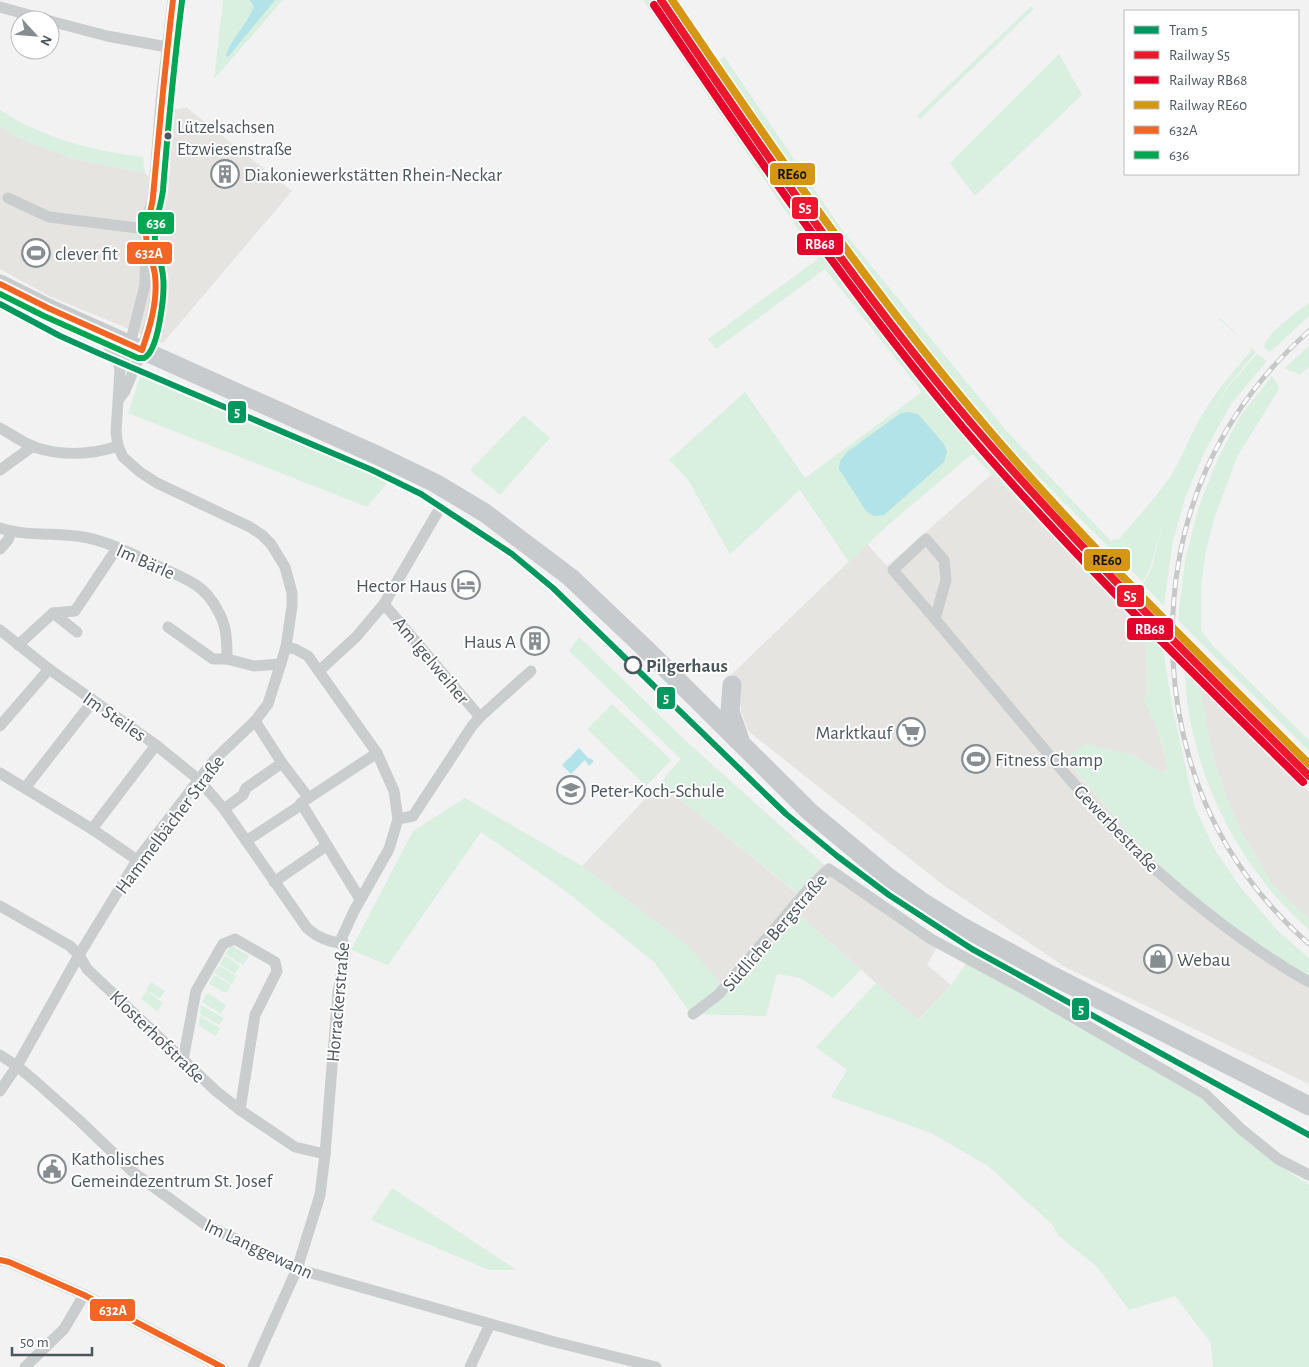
<svg xmlns="http://www.w3.org/2000/svg" width="1309" height="1367" font-family="'Alegreya Sans',sans-serif">
  <rect width="100%" height="100%" fill="#f2f2f2"/>
  <g fill="#e6e4e1">
    <polygon points="187,108 292,191 163,343 49,296 0,269 0,127 14,136 73,159 145,173 151,179 159,111"/>
    <polygon points="991,475 1001,481 1146,635 1147,695 1169,768 1163,773 1131,754 1069,756 1069,763 1121,825 1156,861 1309,979 1309,1084 1065,967 943,885 748,731 730,676 867,544 887,566"/>
    <polygon points="1204,688 1309,791 1309,919 1273,885 1242,833 1225,794 1213,756 1200,691"/>
    <polygon points="660,783 799,895 822,863 937,947 927,965 951,985 918,1020 797,913 727,993 688,946 582,866"/>
  </g>
  <g fill="#d9efdf">
    <polygon points="223,0 283,0 214,79"/>
    <path d="M643 0H651L830 255 873 313 981 451 1096 573 1139 612 1167 644 1163 651 1173 710 1194 805 1215 850 1241 888 1279 932 1309 958V979C1256 942 1201 906 1155 860 1123 830 1097 796 1069 762V756L1085 744 1131 754 1163 773 1169 768 1159 733 1143 699 1147 695 1146 635 972 454 887 526 849 562 800 490 730 554 687 478 669 460 745 392 805 478 922 392 825 269 716 349 708 339 818 259Z"/>
    <polygon points="1031,6 1034,9 920,119 917,116"/>
    <polygon points="1059,54 1082,95 975,196 950,163"/>
    <path d="M724 56 840 227 864 257 1010 435 1111 541 1119 539C1136 519 1155 499 1170 477 1181 460 1188 440 1198 422 1212 396 1231 374 1250 352L1251 349 1249 345 1219 319 1220 318 1256 352 1228 386 1207 419 1229 386 1257 354 1267 361 1231 404 1204 453 1185 498 1172 545 1164 606 1143 584 1152 567 1163 523 1151 565 1143 582 998 436 844 244 793 174 717 62Z"/>
    <path d="M0 110C42 138 93 151 143 157L145 173 73 159 46 149 14 136 0 127Z"/>
    <path d="M1309 303V316L1270 352 1264 347C1266 333 1298 311 1309 303Z"/>
    <polygon points="1309,346 1309,367 1299,375 1294,371 1290,371 1285,368"/>
    <polygon points="141,374 388,482 367,507 128,413"/>
    <polygon points="1272,376 1279,387 1277,392 1237,457 1214,519 1206,551 1201,585 1201,630 1212,645 1309,740 1309,751 1178,620 1185,561 1199,506 1219,456 1241,415"/>
    <polygon points="524,415 550,438 500,495 470,470"/>
    <polygon points="579,637 686,741 822,863 800,895 660,783 681,759 569,651"/>
    <path d="M1184 668 1204 688 1201 691 1213 756 1225 794 1242 833 1273 885 1309 919V930C1246 874 1203 796 1189 713 1186 698 1186 683 1184 668Z"/>
    <polygon points="612,704 671,760 646,786 587,729"/>
    <polygon points="465,798 582,866 689,946 728,992 797,913 861,970 833,998 800,978 777,974 766,1016 691,1014 654,962 564,890 481,832 388,965 351,950 413,831"/>
    <polygon points="231,945 249,956 243,965 225,954"/>
    <polygon points="225,956 240,966 235,974 220,964"/>
    <polygon points="968,961 1191,1090 1280,1166 1309,1185 1309,1367 1213,1367 1211,1343 1175,1296 1129,1310 1098,1268 1058,1235 1052,1224 988,1166 931,1133 831,1097 847,1070 816,1047 876,983 919,1020 951,985"/>
    <polygon points="219,966 236,976 232,984 214,973"/>
    <polygon points="214,975 231,985 226,993 209,984"/>
    <polygon points="151,982 165,991 160,998 146,990"/>
    <polygon points="147,991 163,1003 157,1011 141,999"/>
    <polygon points="208,993 226,1005 221,1014 202,1002"/>
    <polygon points="201,1005 224,1018 219,1025 200,1014"/>
    <polygon points="200,1016 220,1028 216,1036 199,1026"/>
    <polygon points="392,1188 517,1270 489,1270 371,1220"/>
  </g>
  <g fill="#b2e3e8">
    <path d="M250 0H275L228 57 226 55C232 37 248 24 254 6Z"/>
    <polygon points="908,412 918,414 944,444 947,452 944,462 884,515 874,516 866,511 839,469 840,461 847,452 901,413"/>
    <polygon points="579,748 589,759 590,758 594,761 589,766 585,760 571,774 562,765"/>
  </g>
  <g fill="none" stroke-linecap="round" stroke-linejoin="round">
    <g stroke="#cacdcd" stroke-width="11">
      <polyline points="0,7 47,20"/>
      <polyline points="50,21 107,36 167,47"/>
      <polyline points="8,198 49,217 146,229"/>
      <polyline points="99,334 116,355 120,370"/>
      <path d="M119 399 125 391C141 352 167 298 150 256"/>
      <path d="M0 428C11 434 22 442 34 447 61 456 91 455 118 446"/>
      <polyline points="0,470 33,446"/>
      <path d="M0 528C24 536 51 533 76 536 105 539 135 555 162 568 173 573 185 578 196 585 205 591 213 601 218 611 227 626 227 642 227 659L254 666 281 664"/>
      <polygon points="926,539 944,560 946,580 935,619 893,570"/>
      <polyline points="0,549 8,540 11,532"/>
      <polyline points="384,604 480,717"/>
      <polyline points="53,613 77,632"/>
      <path d="M935 619C979 671 1022 723 1066 775 1092 804 1117 834 1146 861 1196 906 1251 949 1309 982"/>
      <polyline points="168,627 213,659 227,659"/>
      <path d="M0 630 49 669 156 745 198 779 224 809 307 928C318 938 328 941 343 944"/>
      <polyline points="18,645 53,613 75,611 117,548"/>
      <polyline points="319,671 356,637 384,604 437,513"/>
      <polyline points="255,721 282,763 308,797"/>
      <polyline points="0,726 49,669"/>
      <polyline points="0,773 92,829 137,860"/>
      <polyline points="25,788 93,701"/>
      <polyline points="224,809 243,795 246,788 282,763"/>
      <polyline points="398,819 413,816 472,726 480,717 531,671"/>
      <polyline points="92,829 156,745"/>
      <polyline points="246,841 298,807 301,803"/>
      <polyline points="274,882 326,846"/>
      <polyline points="360,899 301,803 377,753"/>
      <polyline points="0,906 70,946 79,955 87,969 216,1091 240,1110 295,1147 325,1154"/>
      <polyline points="693,1014 719,994 811,886 829,869 931,939 1024,989 1205,1094 1241,1129 1278,1159 1309,1175"/>
      <polyline points="0,1055 17,1066 35,1081 80,1121 133,1172 206,1225 297,1269 551,1341 656,1367"/>
      <polyline points="183,1060 196,991 223,944 235,939 275,962 277,971 255,1015 240,1110"/>
      <polyline points="0,1091 17,1066 79,955 137,860 214,760 255,721 268,704 286,647 292,606 292,593 285,567 271,544 262,535 250,527 157,483 140,472 123,457 118,446 116,432 120,370 130,344 145,285 146,229 148,213 153,201 161,101 173,0"/>
      <polyline points="0,1260 9,1262 84,1295 222,1367"/>
      <polyline points="25,1367 64,1329 84,1295"/>
      <polyline points="253,1367 297,1269 320,1195 325,1154 338,992 345,954 342,937 354,911 389,849 398,819 394,791 377,753 308,656 295,649 286,647"/>
      <polyline points="470,1367 490,1324"/>
    </g>
    <g stroke="#c8cbcd" stroke-width="19">
      <polyline points="0,284 48,308 381,457 435,483 485,513 570,577 650,653 810,812 888,877 921,901 961,926 1051,975 1309,1106"/>
      <polyline points="732,685 730,711 740,740"/>
    </g>
    <defs>
      <path id="rail" d="M1309 331C1265 370 1230 416 1206 470 1155 585 1162 737 1227 846 1249 883 1277 916 1309 944"/>
    </defs>
    <use href="#rail" stroke="#c6c8c8" stroke-width="5"/>
    <use href="#rail" stroke="#fff" stroke-width="3" stroke-dasharray="9" stroke-linecap="butt"/>
    <defs>
      <g id="bus-1">
        <path d="M0 284 48 308 142 350C150 327 158 301 155 275 153 260 145 247 146 231 147 219 152 209 153 197 159 131 165 66 173 0"/>
        <polyline points="0,1260 9,1262 84,1295 222,1367"/>
      </g>
      <path id="bus-2" d="M0 294 44 316 138 358H144C159 351 165 292 163 276 162 263 156 251 155 239 154 222 161 207 163 190 168 127 174 64 182 1"/>
    </defs>
    <use href="#bus-1" stroke="#fff" stroke-width="10"/>
    <use href="#bus-2" stroke="#fff" stroke-width="10"/>
    <use href="#bus-1" stroke="#f26522" stroke-width="6"/>
    <use href="#bus-2" stroke="#00a651" stroke-width="6"/>
    <defs>
      <path id="rail-1" d="M661 0C759 145 858 290 971 423 1077 547 1194 661 1309 776"/>
      <path id="rail-2" d="M654 5C752 150 851 295 964 429 1070 553 1187 667 1303 782"/>
      <path id="rail-3" d="M672 0C768 142 866 284 977 416 1080 539 1196 651 1309 764"/>
    </defs>
    <use href="#rail-1" stroke="#fff" stroke-width="11"/>
    <use href="#rail-2" stroke="#fff" stroke-width="11"/>
    <use href="#rail-3" stroke="#fff" stroke-width="11"/>
    <use href="#rail-1" stroke="#ec192e" stroke-width="8"/>
    <use href="#rail-2" stroke="#e4002b" stroke-width="8"/>
    <use href="#rail-3" stroke="#d59613" stroke-width="8"/>
    <defs>
      <polyline id="tram-1" points="0,304 60,336 98,353 372,470 421,494 512,554 553,588 786,814 837,856 889,895 972,949 1309,1135"/>
    </defs>
    <use href="#tram-1" stroke="#fff" stroke-width="10"/>
    <use href="#tram-1" stroke="#00975f" stroke-width="6"/>
  </g>
  <defs>
    <symbol id="building-ring" viewBox="-11 -11 22 22"><circle r="9.5" fill="#fff" stroke="#858d91" stroke-width="1.5"/><path d="M-4-6H4V6H1V3H-1V6H-4ZM-2.5-4.3h1.7v1.8h-1.7ZM.8-4.3h1.7v1.8H.8ZM-2.5-1h1.7V.8h-1.7ZM.8-1h1.7V.8H.8Z" fill="#858d91"/></symbol>
    <symbol id="stadium-ring" viewBox="-11 -11 22 22"><circle r="9.5" fill="#fff" stroke="#858d91" stroke-width="1.5"/><path d="M0-5a6.5 5 0 1 0 0 10a6.5 5 0 1 0 0-10ZM-3.5-1.8h7v3.6h-7Z" fill="#858d91"/></symbol>
    <symbol id="hotel-ring" viewBox="-11 -11 22 22"><circle r="9.5" fill="#fff" stroke="#858d91" stroke-width="1.5"/><path d="M-6-4.5h1.5V1H6V5H4.5V3h-9V5H-6ZM-4 0a1.8 1.8 0 1 1 3.6 0ZM.5 0V-2.5h3Q6-2.5 6 0Z" fill="#858d91"/></symbol>
    <symbol id="supermarket-ring" viewBox="-11 -11 22 22"><circle r="9.5" fill="#fff" stroke="#858d91" stroke-width="1.5"/><path d="M-6-5.5h2.5l.6 2H6L4.5 2H-2.5L-4.4-4H-6ZM-1.5 3.2a1.3 1.3 0 1 0 .1 0ZM3 3.2a1.3 1.3 0 1 0 .1 0Z" fill="#858d91"/></symbol>
    <symbol id="school-ring" viewBox="-11 -11 22 22"><circle r="9.5" fill="#fff" stroke="#858d91" stroke-width="1.5"/><path d="M0-5L7-2L0 1L-7-2ZM-4 1L0 2.5L4 1V4Q0 6-4 4Z" fill="#858d91"/></symbol>
    <symbol id="shop-ring" viewBox="-11 -11 22 22"><circle r="9.5" fill="#fff" stroke="#858d91" stroke-width="1.5"/><path d="M-5-2.5h2.3a2.7 3.5 0 0 1 5.4 0H5L5.5 6h-11ZM-1.5-2.5h3a1.5 2.3 0 0 0-3 0Z" fill="#858d91"/></symbol>
    <symbol id="civic-ring" viewBox="-11 -11 22 22"><circle r="9.5" fill="#fff" stroke="#858d91" stroke-width="1.5"/><path d="M-.6-6.5H3V-4.5H.6V-3L4-1V1h2V6H-6V1h2V-1L-.6-3ZM-1.2 2.5V6h2.4V2.5Z" fill="#858d91"/></symbol>
  </defs>
  <g fill-rule="evenodd">
    <use href="#building-ring" x="209" y="158" width="32" height="32"/>
    <use href="#stadium-ring" x="20" y="237" width="32" height="32"/>
    <use href="#hotel-ring" x="450" y="569" width="32" height="32"/>
    <use href="#building-ring" x="519" y="625" width="32" height="32"/>
    <use href="#supermarket-ring" x="895" y="716" width="32" height="32"/>
    <use href="#stadium-ring" x="960" y="743" width="32" height="32"/>
    <use href="#school-ring" x="555" y="774" width="32" height="32"/>
    <use href="#shop-ring" x="1142" y="943" width="32" height="32"/>
    <use href="#civic-ring" x="36" y="1153" width="32" height="32"/>
  </g>
  <circle fill="#4b565d" stroke="#fff" stroke-width="2" cx="168" cy="136" r="4.5"/>
  <circle fill="#fff" stroke="#4b565d" stroke-width="2.5" cx="633" cy="665" r="8"/>
  <g text-anchor="middle" stroke-width="4" stroke-linejoin="round" paint-order="stroke">
    <g font-size="18" fill="#4b565d" stroke="#fff" text-anchor="start">
      <text x="177" y="133">Lützelsachsen<tspan x="177" dy="22">Etzwiesenstraße</tspan></text>
    </g>
    <g font-size="19" fill="#4b565d" stroke="#fff" text-anchor="start">
      <text x="244" y="181">Diakoniewerkstätten Rhein-Neckar</text>
      <text x="55" y="260">clever fit</text>
      <text x="447" y="592" text-anchor="end">Hector Haus</text>
      <text x="516" y="648" text-anchor="end">Haus A</text>
      <text x="892" y="739" text-anchor="end">Marktkauf</text>
      <text x="995" y="766">Fitness Champ</text>
      <text x="590" y="797">Peter-Koch-Schule</text>
      <text x="1177" y="966">Webau</text>
      <text x="71" y="1165">Katholisches<tspan x="71" dy="22">Gemeindezentrum St. Josef</tspan></text>
    </g>
    <g font-size="19" fill="#4b565d" stroke="#fff">
      <text transform="translate(146 561) rotate(24)" y="7">Im Bärle</text>
      <text transform="translate(432 660) rotate(50)" y="7">Am Igelweiher</text>
      <text transform="translate(115 716) rotate(35)" y="7">Im Steiles</text>
      <text transform="translate(169 824) rotate(-53)" y="7">Hammelbächer Straße</text>
      <text transform="translate(1117 828) rotate(46)" y="7">Gewerbestraße</text>
      <text transform="translate(774 932) rotate(-49)" y="7">Südliche Bergstraße</text>
      <text transform="translate(337 1002) rotate(-85)" y="7">Horrackerstraße</text>
      <text transform="translate(158 1036) rotate(44)" y="7">Klosterhofstraße</text>
      <text transform="translate(259 1248) rotate(25)" y="7">Im Langgewann</text>
    </g>
    <g font-size="19" font-weight="bold" fill="#4b565d" stroke="#fff" text-anchor="start">
      <text x="646" y="672">Pilgerhaus</text>
    </g>
  </g>
  <g stroke="#fff" stroke-width="2">
    <rect x="769" y="162" width="47" height="24" rx="5" fill="#d59613"/>
    <rect x="791" y="196" width="28" height="24" rx="5" fill="#ec192e"/>
    <rect x="137" y="211" width="38" height="24" rx="5" fill="#00a651"/>
    <rect x="796" y="232" width="48" height="24" rx="5" fill="#e4002b"/>
    <rect x="126" y="241" width="47" height="24" rx="5" fill="#f26522"/>
    <rect x="227" y="400" width="20" height="24" rx="5" fill="#00975f"/>
    <rect x="1083" y="548" width="48" height="24" rx="5" fill="#d59613"/>
    <rect x="1116" y="584" width="29" height="24" rx="5" fill="#ec192e"/>
    <rect x="1126" y="617" width="48" height="24" rx="5" fill="#e4002b"/>
    <rect x="656" y="686" width="20" height="24" rx="5" fill="#00975f"/>
    <rect x="1071" y="997" width="19" height="24" rx="5" fill="#00975f"/>
    <rect x="89" y="1298" width="47" height="24" rx="5" fill="#f26522"/>
  </g>
  <g font-size="14" text-anchor="middle" font-weight="bold" fill="#fff">
    <text x="805" y="213">S5</text>
    <text x="156" y="228">636</text>
    <text x="820" y="249">RB68</text>
    <text x="149" y="258">632A</text>
    <text x="237" y="417">5</text>
    <text x="1130" y="601">S5</text>
    <text x="1150" y="634">RB68</text>
    <text x="666" y="703">5</text>
    <text x="1081" y="1014">5</text>
    <text x="113" y="1315">632A</text>
  </g>
  <g font-size="14" text-anchor="middle" font-weight="bold" fill="#111">
    <text x="792" y="179">RE60</text>
    <text x="1107" y="565">RE60</text>
  </g>
  <rect x="1124" y="10" width="175" height="165" fill="#ffffff" stroke="#b7bbbe"/>
  <rect x="1134" y="26" width="25" height="8" fill="#00975f" stroke="#b7bbbe"/>
  <text x="1169" y="35" font-size="15" fill="#4b565d">Tram 5</text>
  <rect x="1134" y="51" width="25" height="8" fill="#ec192e" stroke="#b7bbbe"/>
  <text x="1169" y="60" font-size="15" fill="#4b565d">Railway S5</text>
  <rect x="1134" y="76" width="25" height="8" fill="#e4002b" stroke="#b7bbbe"/>
  <text x="1169" y="85" font-size="15" fill="#4b565d">Railway RB68</text>
  <rect x="1134" y="101" width="25" height="8" fill="#d59613" stroke="#b7bbbe"/>
  <text x="1169" y="110" font-size="15" fill="#4b565d">Railway RE60</text>
  <rect x="1134" y="126" width="25" height="8" fill="#f26522" stroke="#b7bbbe"/>
  <text x="1169" y="135" font-size="15" fill="#4b565d">632A</text>
  <rect x="1134" y="151" width="25" height="8" fill="#00a651" stroke="#b7bbbe"/>
  <text x="1169" y="160" font-size="15" fill="#4b565d">636</text>
  <g transform="translate(35 35) rotate(116)"><circle r="24" fill="#ffffff" stroke="#b7bbbe"/>
  <path d="M0-4L9 19L0 12L-9 19Z" fill="#858d91"/>
  <text y="-8" font-size="14" font-weight="bold" text-anchor="middle" fill="#4b565d">N</text>
  </g>
  <path d="M12 1347v8h80v-8" fill="none" stroke="#4b565d" stroke-width="2.5"/>
  <text x="20" y="1347" font-size="15" fill="#4b565d" stroke="#ffffff" stroke-width="4" paint-order="stroke">50 m</text>
</svg>
